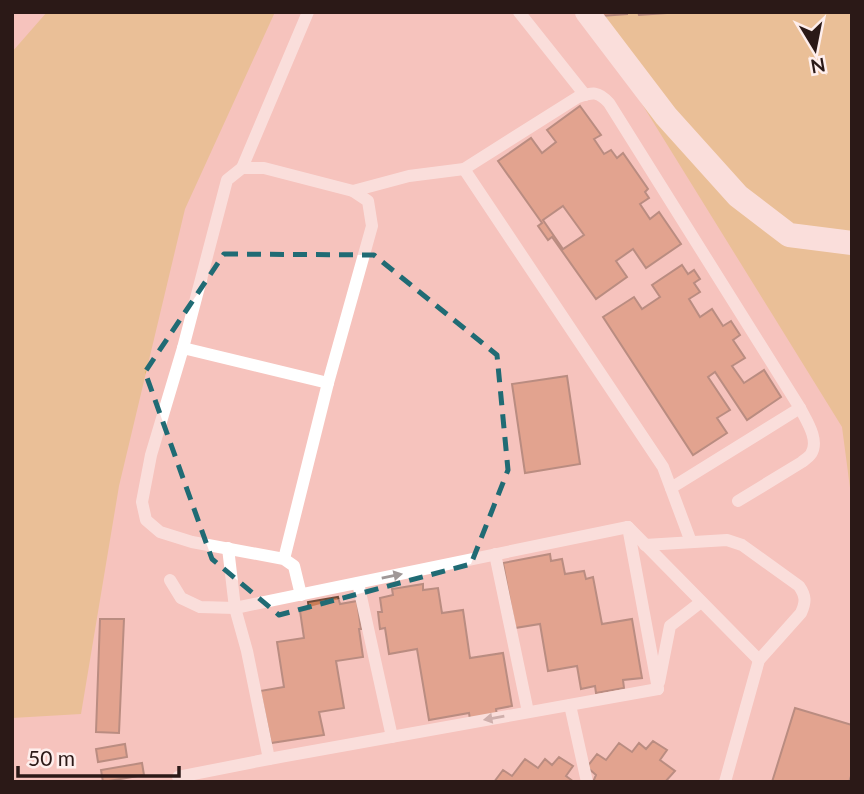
<svg xmlns="http://www.w3.org/2000/svg" width="864" height="794" font-family="Lato,sans-serif">
  <rect width="100%" height="100%" fill="#f6c3bd"/>
  <g fill="#dcba68">
    <polygon points="47,12 275,12 185,209 119,486 81,714 12,718 12,52"/>
    <polygon points="585,12 852,12 852,503 842,427"/>
  </g>
  <g fill="#ca7d57" stroke="#714b38" stroke-width="2" fill-rule="evenodd">
    <polygon points="602,12 627,12 627,14 602,16"/>
    <polygon points="638,12 666,12 666,13 639,15"/>
    <path d="M580 106 601 135 594 139 604 154 611 150 617 158 623 153 648 189 645 192 649 198 640 204 650 219 659 212 681 244 646 268 633 249 616 261 627 277 596 299 552 237 548 240 538 226 542 223 498 161 531 138 542 153 556 142 547 130ZM563 206 584 235 563 249 543 220Z"/>
    <polygon points="682,265 688,274 694,270 700,279 694,283 700,292 689,299 700,317 712,309 723,326 731,321 740,335 733,340 745,358 732,366 744,383 764,370 781,397 747,420 715,372 708,377 730,410 717,418 727,433 693,455 603,317 634,297 642,309 660,297 652,285"/>
    <polygon points="567,376 580,464 525,473 512,384"/>
    <polygon points="550,554 551,561 562,559 565,574 584,571 586,579 593,577 602,624 632,619 642,678 623,680 624,688 596,693 595,686 581,689 577,666 548,671 540,624 515,628 503,563"/>
    <polygon points="423,584 423,590 438,588 442,613 463,610 470,658 503,653 512,706 496,709 497,715 470,719 469,713 429,720 417,649 389,654 385,628 380,629 378,612 382,612 380,598 393,595 392,589"/>
    <polygon points="338,597 340,604 357,601 361,629 359,629 363,657 336,661 344,708 319,712 324,735 271,743 260,691 284,687 277,642 304,638 300,611 309,609 308,602"/>
    <polygon points="100,619 124,619 119,733 96,732"/>
    <polygon points="795,708 852,725 852,773 849,782 772,782"/>
    <polygon points="653,741 667,750 660,760 675,771 665,782 593,782 596,775 587,767 597,754 606,760 619,743 632,752 639,743 646,749"/>
    <polygon points="125,744 127,757 98,762 96,749"/>
    <polygon points="559,757 573,766 566,776 574,782 494,782 503,770 512,776 525,759 538,768 545,759 552,765"/>
    <polygon points="142,763 144,775 103,782 101,770"/>
  </g>
  <g fill="none" stroke-linecap="round" stroke-linejoin="round">
    <g stroke="#fff" stroke-width="12">
      <polyline points="519,12 585,95"/>
      <polyline points="242,168 308,12"/>
      <polyline points="464,169 663,467 691,542"/>
      <path d="M353 191 409 176 464 169 578 97C593 92 598 91 609 103L800 408C806 420 820 440 811 454 811 455 803 461 802 462L738 501"/>
      <polyline points="183,348 227,180 242,168 264,168 353,191 368,201 372,226 328,383 284,559"/>
      <polyline points="671,488 800,408"/>
      <polyline points="628,527 759,660"/>
      <polyline points="628,527 658,689"/>
      <path d="M645 545 727 540 742 545 799 586C806 596 806 602 801 613L759 660 725 782"/>
      <polyline points="228,548 235,608 247,651 269,759"/>
      <polyline points="495,554 528,712"/>
      <polyline points="170,580 181,598 200,607 235,608 628,527"/>
      <polyline points="358,583 392,737"/>
      <polyline points="301,595 294,566 284,559 192,542 160,532 146,520 142,502 151,455 183,348 328,383"/>
      <polyline points="659,682 670,626 701,602"/>
      <polyline points="570,705 587,782"/>
      <polyline points="178,777 269,759 658,689"/>
    </g>
    <polyline stroke="#fff" stroke-width="24" points="587,12 666,116 738,196 789,235 852,243"/>
  </g>
  <defs><path id="oneway-solid" d="M-6-.8H1V-3.2L6.5 0L1 3.2V.8H-6Z" transform="scale(1.75)"/></defs>
  <g fill="#a09897">
    <use href="#oneway-solid" transform="translate(392 576) rotate(-12)"/>
    <use href="#oneway-solid" transform="translate(494 718) rotate(170)"/>
  </g>
  <path d="M0 0H864V794H0ZM224 254 374 255 497 355 508 470 471 564 279 615 212 559 145 372Z" fill="#f6c3bd" fill-opacity=".55" fill-rule="evenodd"/>
  <path fill="none" stroke="#206b74" stroke-width="5" stroke-dasharray="14 9" stroke-linejoin="round" d="M224 254 374 255 497 355 508 470 471 564 279 615 212 559 145 372Z"/>
  <rect width="864" height="794" fill="none" stroke="#2b1917" stroke-width="28"/>
  <g transform="translate(815 49) rotate(170)" stroke="#feeeec" stroke-width="5" paint-order="stroke">
  <path d="M0-5L12 26L0 18L-12 26Z" fill="#2b1917"/>
  <text y="-10" font-size="19" font-weight="bold" text-anchor="middle" fill="#2b1917">N</text>
  </g>
  <path d="M18 766v10h161v-10" fill="none" stroke="#2b1917" stroke-width="3.5"/>
  <text x="28" y="766" font-size="21" fill="#2b1917" stroke="#feeeec" stroke-width="5" paint-order="stroke">50 m</text>
</svg>
